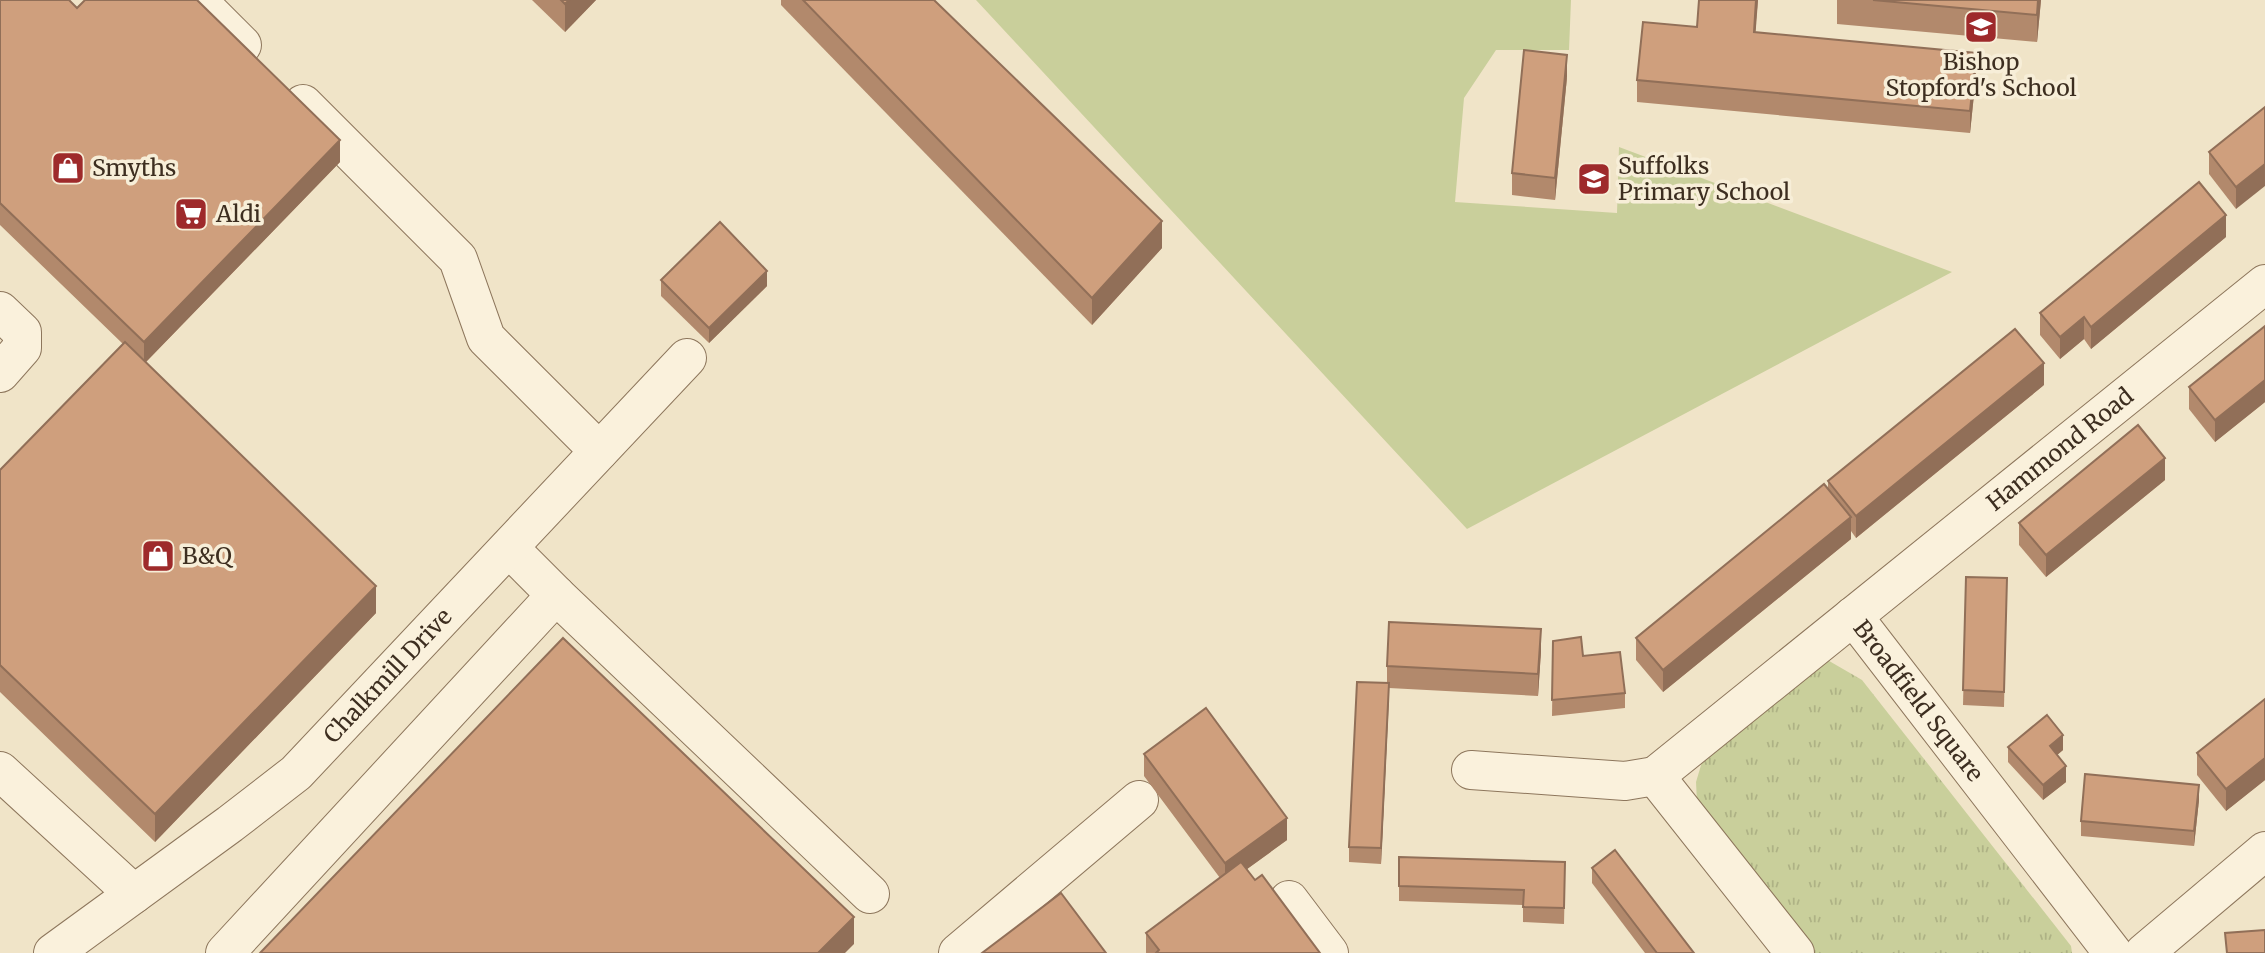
<svg xmlns="http://www.w3.org/2000/svg" width="2265" height="953" font-family="Merriweather,serif">
  <defs>
    <pattern id="grass-tufts" width="24" height="20" patternUnits="userSpaceOnUse" patternTransform="scale(1.75)"><rect width="24" height="20" fill="#c9cf9b"/><path d="M3 7l-1-3M5 7V3M7 7l1-3M15 17l-1-3M17 17v-4M19 17l1-3" fill="none" stroke="#aeb285"/></pattern>
  </defs>
  <rect width="100%" height="100%" fill="#f0e4c8"/>
  <polygon fill="url(#grass-tufts)" points="1824,658 1862,680 2071,946 2072,953 1812,953 1697,802 1696,782 1702,762"/>
  <polygon fill="#c9cf9b" points="976,0 1571,0 1569,50 1496,50 1464,98 1455,202 1617,213 1619,147 1952,272 1467,529"/>
  <g fill="none" stroke-linecap="round" stroke-linejoin="round">
    <defs>
      <g id="minor">
        <polyline points="197,0 242,45"/>
        <polyline points="303,104 458,259 486,338 599,451"/>
        <polyline points="0,311 22,332 22,348 0,373"/>
        <polyline points="509,548 556,595"/>
        <path id="s1" d="M1853 616 2113 953"/>
        <polyline points="1471,770 1625,781 1655,776"/>
        <polyline points="0,771 134,894"/>
        <polyline points="1289,900 1329,953"/>
        <path id="s2" d="M53 953 230 824 296 773 687 358"/>
        <polyline points="225,953 556,595 870,894"/>
        <polyline points="958,953 1139,800"/>
        <path id="s3" d="M1795 953 1655 776 2265 284"/>
        <polyline points="2144,953 2265,851"/>
      </g>
    </defs>
    <use href="#minor" stroke="#8d765c" stroke-width="40"/>
    <use href="#minor" stroke="#faf1dc" stroke-width="38"/>
  </g>
  <g fill="#b2896c">
    <polygon points="0,0 77,8 340,162 146,362 376,613 155,842 0,692 0,470 123,344 0,225"/>
    <polygon points="532,0 596,0 565,32"/>
    <polygon points="781,0 934,0 1162,248 1092,325 781,5"/>
    <polygon points="1699,0 1758,0 1755,33 1976,75 1970,133 1637,102 1637,80 1697,27"/>
    <polygon points="1837,0 2041,0 2037,42 1837,24"/>
    <polygon points="1567,77 1555,200 1512,195 1512,173"/>
    <polygon points="2265,107 2236,209 2209,174 2209,152"/>
    <polygon points="2226,237 2091,349 2084,339 2060,359 2040,335 2040,313"/>
    <polygon points="661,280 767,286 709,343 661,296"/>
    <polygon points="2265,326 2265,402 2215,442 2189,409 2189,387"/>
    <polygon points="2044,385 1856,538 1851,531 1851,539 1663,692 1636,660 1636,638 1828,489 1828,481"/>
    <polygon points="2165,480 2046,577 2019,545 2019,523"/>
    <polygon points="1966,577 2007,578 2004,707 1963,705"/>
    <polygon points="1553,641 1583,656 1625,693 1625,708 1552,716"/>
    <polygon points="1541,651 1538,696 1389,688 1381,864 1349,862 1349,847 1387,683 1387,666"/>
    <polygon points="2265,699 2265,780 2226,811 2197,775 2197,753"/>
    <polygon points="2008,747 2063,750 2057,755 2066,782 2043,800 2008,762"/>
    <polygon points="1144,754 1287,840 1247,869 1255,880 1320,953 1146,953 1146,933 1220,878 1144,776"/>
    <polygon points="2199,800 2194,846 2081,836 2081,821"/>
    <polygon points="1399,857 1565,877 1564,924 1523,922 1523,905 1399,901"/>
    <polygon points="1592,868 1694,953 1645,953 1592,883"/>
  </g>
  <g fill="#916f58">
    <polygon points="569,0 596,0 565,32 565,4"/>
    <polygon points="1756,0 1758,0 1754,54 1754,32"/>
    <polygon points="2038,0 2041,0 2037,42 2037,15"/>
    <polygon points="1976,53 1976,75 1970,133 1970,111"/>
    <polygon points="1567,55 1567,77 1555,200 1555,178"/>
    <polygon points="340,140 340,162 144,364 144,342"/>
    <polygon points="2265,164 2265,186 2236,209 2236,187"/>
    <polygon points="2226,215 2226,237 2091,349 2091,327"/>
    <polygon points="1162,221 1162,248 1092,325 1092,298"/>
    <polygon points="767,271 767,286 709,343 709,328"/>
    <polygon points="2084,317 2084,339 2060,359 2060,337"/>
    <polygon points="2044,363 2044,385 1856,538 1856,516"/>
    <polygon points="2265,380 2265,402 2215,442 2215,420"/>
    <polygon points="2165,458 2165,480 2046,577 2046,555"/>
    <polygon points="1851,517 1851,539 1663,692 1663,670"/>
    <polygon points="376,586 376,613 155,842 155,814"/>
    <polygon points="1541,629 1541,651 1538,696 1538,674"/>
    <polygon points="1389,683 1389,698 1381,864 1381,848"/>
    <polygon points="2063,735 2063,750 2050,761 2050,746"/>
    <polygon points="2265,758 2265,780 2226,811 2226,789"/>
    <polygon points="2066,766 2066,782 2043,800 2043,785"/>
    <polygon points="2199,785 2199,800 2194,846 2194,831"/>
    <polygon points="1287,818 1287,840 1225,885 1225,863"/>
    <polygon points="854,917 854,944 845,953 818,953"/>
  </g>
  <g fill="#cf9f7d" stroke="#916f58" stroke-width="2">
    <polygon points="0,0 69,0 77,8 85,0 197,0 340,140 144,342 0,203"/>
    <polygon points="561,0 569,0 565,4"/>
    <polygon points="803,0 934,0 1162,221 1092,298"/>
    <polygon points="1699,0 1756,0 1754,32 1976,53 1970,111 1637,80 1643,22 1697,27"/>
    <polygon points="1873,0 2038,0 2037,15"/>
    <polygon points="1524,50 1567,55 1555,178 1512,173"/>
    <polygon points="2265,107 2265,164 2236,187 2209,152"/>
    <polygon points="2199,182 2226,215 2091,327 2084,317 2060,337 2040,313"/>
    <polygon points="720,222 767,271 709,328 661,280"/>
    <polygon points="2265,326 2265,380 2215,420 2189,387"/>
    <polygon points="2015,329 2044,363 1856,516 1828,481"/>
    <polygon points="125,342 376,586 155,814 0,665 0,470"/>
    <polygon points="2138,425 2165,458 2046,555 2019,523"/>
    <polygon points="1824,484 1851,517 1663,670 1636,638"/>
    <polygon points="1966,577 2007,578 2004,692 1963,690"/>
    <polygon points="1389,622 1541,629 1538,674 1387,666"/>
    <polygon points="1581,637 1583,656 1620,652 1625,693 1552,700 1553,641"/>
    <polygon points="563,638 854,917 818,953 260,953"/>
    <polygon points="1357,682 1389,683 1381,848 1349,847"/>
    <polygon points="2265,699 2265,758 2226,789 2197,753"/>
    <polygon points="1206,708 1287,818 1225,863 1144,754"/>
    <polygon points="2047,715 2063,735 2050,746 2066,766 2043,785 2008,747"/>
    <polygon points="2085,774 2199,785 2194,831 2081,821"/>
    <polygon points="1615,850 1694,953 1657,953 1592,868"/>
    <polygon points="1399,857 1565,862 1564,908 1523,907 1524,890 1399,886"/>
    <polygon points="1241,862 1255,880 1262,875 1320,953 1156,953 1159,950 1146,933"/>
    <polygon points="1061,893 1106,953 982,953"/>
    <polygon points="2265,930 2265,953 2227,953 2225,933"/>
  </g>
  <defs>
    <symbol id="school-square" viewBox="-11 -11 22 22"><rect x="-9" y="-9" width="18" height="18" rx="4" fill="#9e2a2b" stroke="#f7eed8"/><path d="M0-5L7-2L0 1L-7-2ZM-4 1L0 2.5L4 1V4Q0 6-4 4Z" fill="#fff"/></symbol>
    <symbol id="shop-square" viewBox="-11 -11 22 22"><rect x="-9" y="-9" width="18" height="18" rx="4" fill="#9e2a2b" stroke="#f7eed8"/><path d="M-5-2.5h2.3a2.7 3.5 0 0 1 5.4 0H5L5.5 6h-11ZM-1.5-2.5h3a1.5 2.3 0 0 0-3 0Z" fill="#fff"/></symbol>
    <symbol id="supermarket-square" viewBox="-11 -11 22 22"><rect x="-9" y="-9" width="18" height="18" rx="4" fill="#9e2a2b" stroke="#f7eed8"/><path d="M-6-5.5h2.5l.6 2H6L4.5 2H-2.5L-4.4-4H-6ZM-1.5 3.2a1.3 1.3 0 1 0 .1 0ZM3 3.2a1.3 1.3 0 1 0 .1 0Z" fill="#fff"/></symbol>
  </defs>
  <g fill-rule="evenodd">
    <use href="#school-square" x="1962" y="8" width="38" height="38"/>
    <use href="#shop-square" x="49" y="149" width="38" height="38"/>
    <use href="#school-square" x="1575" y="160" width="38" height="38"/>
    <use href="#supermarket-square" x="172" y="195" width="38" height="38"/>
    <use href="#shop-square" x="139" y="537" width="38" height="38"/>
  </g>
  <g text-anchor="middle" stroke-width="7" stroke-linejoin="round" paint-order="stroke">
    <g font-size="23" fill="#3d2e20" stroke="#f7eed8" text-anchor="start">
      <text x="1981" y="70" text-anchor="middle">Bishop<tspan x="1981" dy="26">Stopford's School</tspan></text>
      <text x="1618" y="174">Suffolks<tspan x="1618" dy="26">Primary School</tspan></text>
      <text x="92" y="176">Smyths</text>
      <text x="216" y="222">Aldi</text>
      <text x="182" y="564">B&amp;Q</text>
    </g>
    <g font-size="23" fill="#3d2e20" stroke="#f7eed8">
      <text dy="8" stroke="none"><textPath href="#s3" startOffset="746">Hammond Road</textPath></text>
      <text dy="8" stroke="none"><textPath href="#s2" startOffset="436">Chalkmill Drive</textPath></text>
      <text dy="8" stroke="none"><textPath href="#s1" startOffset="107">Broadfield Square</textPath></text>
    </g>
  </g>
</svg>
